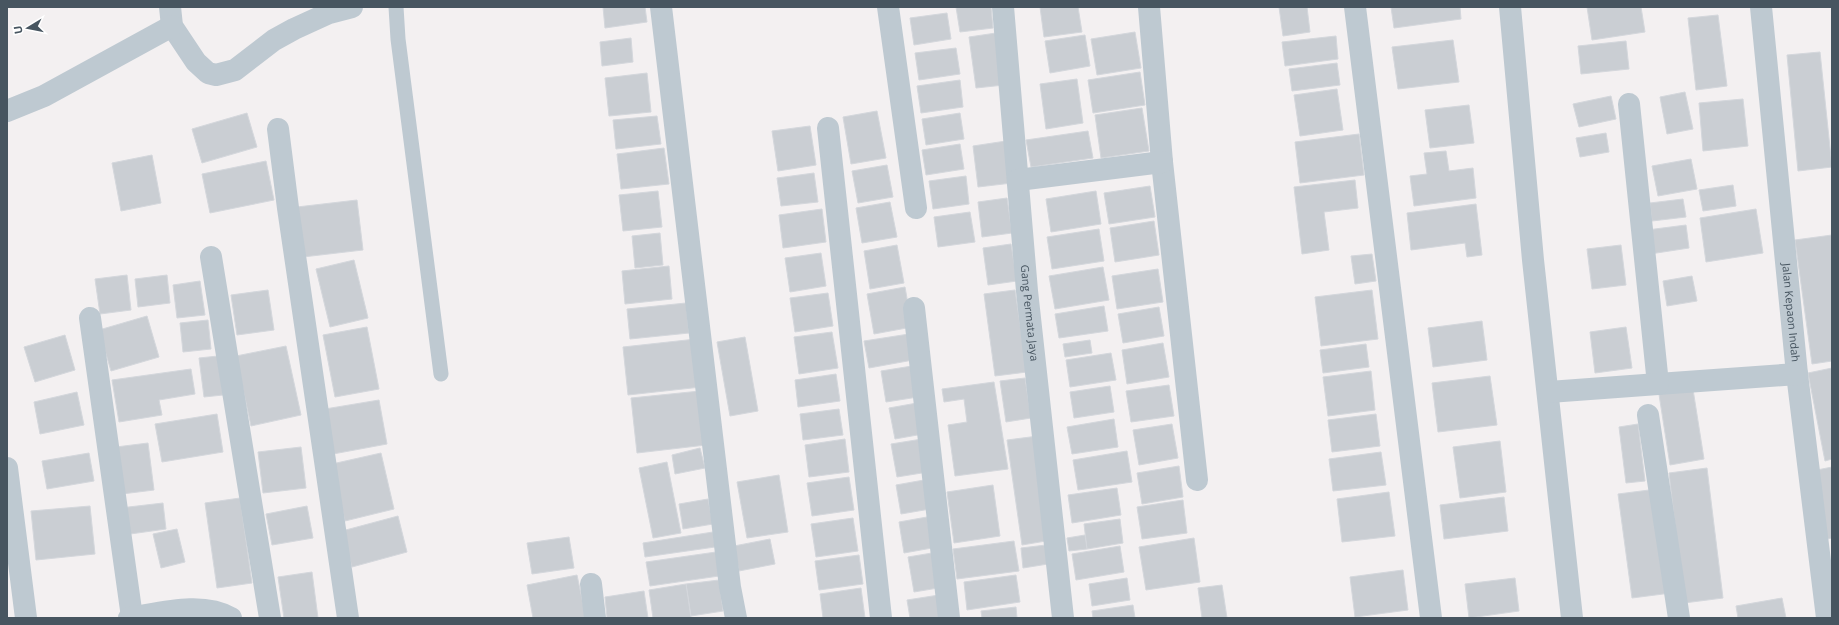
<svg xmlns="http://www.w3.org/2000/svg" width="1839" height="625" font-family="'Open Sans',sans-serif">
  <rect width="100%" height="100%" fill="#f3f0f1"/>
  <g fill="#caced3" stroke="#d4d7dc">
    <polygon points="603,7 645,7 647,22 605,28"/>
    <polygon points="956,7 991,7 993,28 960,32"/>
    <polygon points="1040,7 1078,7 1082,32 1044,37"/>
    <polygon points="1279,7 1307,7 1310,32 1283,36"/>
    <polygon points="1391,7 1460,7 1461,19 1394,28"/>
    <polygon points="1587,7 1641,7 1645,32 1592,40"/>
    <polygon points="947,13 951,39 914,45 910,18"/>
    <polygon points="1718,15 1727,86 1696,90 1688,18"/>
    <polygon points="1135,32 1141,68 1097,75 1091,39"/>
    <polygon points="996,33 1004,85 976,88 969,37"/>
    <polygon points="1085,35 1090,66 1050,73 1045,41"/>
    <polygon points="1336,36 1338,59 1285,66 1282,42"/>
    <polygon points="631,38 633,62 602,66 600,42"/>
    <polygon points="1453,40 1459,82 1398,89 1392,47"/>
    <polygon points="1626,41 1629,69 1581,74 1578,46"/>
    <polygon points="956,48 960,74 919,80 915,53"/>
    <polygon points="1820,52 1832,167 1798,171 1787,55"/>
    <polygon points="1337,63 1340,85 1292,91 1289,69"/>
    <polygon points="1140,72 1145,105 1093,113 1088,80"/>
    <polygon points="647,73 651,112 609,116 605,78"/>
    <polygon points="1077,79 1083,123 1046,129 1040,84"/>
    <polygon points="960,80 963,107 921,113 917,86"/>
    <polygon points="1337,89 1343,130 1300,136 1294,95"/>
    <polygon points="1685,92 1693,129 1667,134 1660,97"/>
    <polygon points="1611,96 1616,119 1579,127 1573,104"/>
    <polygon points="1743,99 1748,146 1703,151 1699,103"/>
    <polygon points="1469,105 1474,143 1430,148 1425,110"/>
    <polygon points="1142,108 1149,151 1101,158 1095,115"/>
    <polygon points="877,111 886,158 851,164 843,117"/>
    <polygon points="247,113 257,147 202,163 192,129"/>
    <polygon points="960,113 964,139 926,145 922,119"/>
    <polygon points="657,116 661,144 616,149 613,120"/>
    <polygon points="810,126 816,165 778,171 772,131"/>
    <polygon points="1088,131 1093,158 1031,167 1026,140"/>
    <polygon points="1606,133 1609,152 1580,157 1576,138"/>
    <polygon points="1359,134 1364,175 1300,183 1295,142"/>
    <polygon points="1006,141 1012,183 978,187 973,146"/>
    <polygon points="960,144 964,169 926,175 922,150"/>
    <polygon points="664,148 669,184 621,189 617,154"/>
    <polygon points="1446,151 1449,171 1473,168 1476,198 1414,206 1410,176 1427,174 1424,153"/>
    <polygon points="152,155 161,203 121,211 112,163"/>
    <polygon points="1691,159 1697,189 1658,196 1652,166"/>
    <polygon points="266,161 274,200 210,213 202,174"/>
    <polygon points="887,165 893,197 858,203 852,171"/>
    <polygon points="814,173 818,202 781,206 777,178"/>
    <polygon points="966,176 969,204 933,209 929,181"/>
    <polygon points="1355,180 1358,208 1324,212 1329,250 1302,254 1294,187"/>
    <polygon points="1733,185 1736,206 1703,211 1699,190"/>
    <polygon points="1150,186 1155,217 1109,224 1104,193"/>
    <polygon points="658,191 662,227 623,231 619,195"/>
    <polygon points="1096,191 1101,224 1051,232 1046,199"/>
    <polygon points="1007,198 1012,233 982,237 978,202"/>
    <polygon points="1683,199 1686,217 1652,221 1650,203"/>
    <polygon points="357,200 363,250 303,257 297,207"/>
    <polygon points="890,202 897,237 862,243 856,208"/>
    <polygon points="1476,204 1482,255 1467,257 1465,243 1411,250 1407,213"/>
    <polygon points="822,209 826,242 783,248 779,215"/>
    <polygon points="1756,209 1763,253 1706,262 1700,218"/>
    <polygon points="970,212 975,242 938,247 934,217"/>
    <polygon points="1154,221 1159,255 1115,262 1110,228"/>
    <polygon points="1686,225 1689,248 1650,254 1647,230"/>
    <polygon points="1099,229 1104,261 1052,269 1047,237"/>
    <polygon points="660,233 663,265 635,268 632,236"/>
    <polygon points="1832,235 1832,361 1812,364 1795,240"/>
    <polygon points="1011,244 1017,281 988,285 983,248"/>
    <polygon points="897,245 904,283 870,289 864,251"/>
    <polygon points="1621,245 1626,285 1592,289 1587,249"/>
    <polygon points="821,253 826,286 790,292 785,258"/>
    <polygon points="1372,254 1376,281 1355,284 1351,256"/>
    <polygon points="354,260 368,318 330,327 316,269"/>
    <polygon points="669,266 672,299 625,304 622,271"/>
    <polygon points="1103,267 1109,300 1055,309 1049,276"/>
    <polygon points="1158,269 1163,302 1117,309 1112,276"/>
    <polygon points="127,275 131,310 100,314 95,279"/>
    <polygon points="167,275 170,303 138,307 135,279"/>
    <polygon points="1692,276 1697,301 1667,306 1663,281"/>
    <polygon points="200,281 205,315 177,318 173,285"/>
    <polygon points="905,287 912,327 874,334 867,294"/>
    <polygon points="268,290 274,330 237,335 231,295"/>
    <polygon points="1015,290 1027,372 995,376 984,294"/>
    <polygon points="1372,290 1378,339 1321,346 1315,297"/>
    <polygon points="828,293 833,326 795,332 790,298"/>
    <polygon points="686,303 689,333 630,339 627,309"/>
    <polygon points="1104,306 1108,331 1059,338 1055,314"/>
    <polygon points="1159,307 1164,336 1123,343 1118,314"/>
    <polygon points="147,316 159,357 111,371 99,330"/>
    <polygon points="208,320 211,349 183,352 180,323"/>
    <polygon points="1482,321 1487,360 1433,367 1428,328"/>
    <polygon points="367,327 379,389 335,397 323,335"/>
    <polygon points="1626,327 1632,368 1595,373 1590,332"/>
    <polygon points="832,332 838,368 799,374 794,337"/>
    <polygon points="909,334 913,360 869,368 864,341"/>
    <polygon points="65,335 75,370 35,382 24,347"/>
    <polygon points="745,337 758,411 730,416 717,342"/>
    <polygon points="696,339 701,387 628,395 623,347"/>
    <polygon points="1090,340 1092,353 1065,357 1063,344"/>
    <polygon points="1163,343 1169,377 1127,384 1122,350"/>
    <polygon points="1366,344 1369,367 1323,373 1320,350"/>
    <polygon points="286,346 301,415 251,426 236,356"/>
    <polygon points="1111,353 1116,380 1070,387 1066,360"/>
    <polygon points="218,356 223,395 204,397 199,358"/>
    <polygon points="912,366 918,397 886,402 881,371"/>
    <polygon points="1832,368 1832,459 1825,461 1808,373"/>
    <polygon points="191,369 195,394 159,400 162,415 119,422 112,380"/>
    <polygon points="1371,371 1375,410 1328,416 1323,377"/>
    <polygon points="836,374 840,401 798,407 795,380"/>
    <polygon points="1490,376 1497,425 1438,432 1432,383"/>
    <polygon points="1025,378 1031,418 1006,422 1000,381"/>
    <polygon points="994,382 1008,469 955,476 948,425 967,422 964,399 944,402 942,389"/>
    <polygon points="1692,383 1704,459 1670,465 1658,388"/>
    <polygon points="1169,385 1174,416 1131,422 1126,391"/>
    <polygon points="1110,386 1114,412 1074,418 1070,392"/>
    <polygon points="700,391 706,445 637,453 631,398"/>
    <polygon points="77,392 84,425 40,434 34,402"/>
    <polygon points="379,400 387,444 333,454 325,409"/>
    <polygon points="917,403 923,434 895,439 889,408"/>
    <polygon points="839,409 843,435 803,440 800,414"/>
    <polygon points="217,414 223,452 162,462 155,424"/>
    <polygon points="1376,414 1380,446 1332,452 1328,420"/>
    <polygon points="1114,419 1118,447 1072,454 1067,427"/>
    <polygon points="1172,424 1178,458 1139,465 1133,430"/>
    <polygon points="1638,424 1645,481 1626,483 1619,427"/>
    <polygon points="1038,436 1052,540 1022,545 1007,440"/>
    <polygon points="845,439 849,472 809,477 805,445"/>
    <polygon points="922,439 928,472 897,477 891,444"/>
    <polygon points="1500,441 1506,492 1460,498 1453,447"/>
    <polygon points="148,443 154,490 122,494 116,447"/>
    <polygon points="301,447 306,488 263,493 258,452"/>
    <polygon points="700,448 705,468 675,474 672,455"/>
    <polygon points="1127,451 1132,482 1078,490 1073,460"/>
    <polygon points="1381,452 1386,485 1333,491 1329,459"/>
    <polygon points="89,453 94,481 47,489 42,461"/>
    <polygon points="381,453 394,509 345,521 332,464"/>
    <polygon points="667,462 681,533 653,538 639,468"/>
    <polygon points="1179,466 1183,497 1142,504 1137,473"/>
    <polygon points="1832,467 1832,538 1827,539 1812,471"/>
    <polygon points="1707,468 1723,598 1684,603 1669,473"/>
    <polygon points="779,475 788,532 747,538 737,482"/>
    <polygon points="849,477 854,510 812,516 807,483"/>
    <polygon points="924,480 930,509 901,514 896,485"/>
    <polygon points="993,485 1000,536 954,543 947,492"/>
    <polygon points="1117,488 1121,515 1072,523 1068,495"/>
    <polygon points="1657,489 1671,593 1632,598 1618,494"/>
    <polygon points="1389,492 1395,536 1342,542 1337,499"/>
    <polygon points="1504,497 1508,531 1444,539 1440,505"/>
    <polygon points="240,498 252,583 217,588 205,503"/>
    <polygon points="708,499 713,524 683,529 679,504"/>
    <polygon points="1183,500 1187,533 1142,539 1137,507"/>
    <polygon points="163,503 166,529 123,535 120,508"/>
    <polygon points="90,506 95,554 36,560 31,511"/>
    <polygon points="307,506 313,538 272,545 266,514"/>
    <polygon points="398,516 407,552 352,567 342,531"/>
    <polygon points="927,517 932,548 904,553 899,522"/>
    <polygon points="853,518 858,551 816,557 811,524"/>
    <polygon points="1120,519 1123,543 1087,549 1084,524"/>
    <polygon points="177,529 185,562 161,568 153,534"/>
    <polygon points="713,532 715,547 645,557 643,543"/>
    <polygon points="1085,535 1087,549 1069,551 1067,538"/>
    <polygon points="569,537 574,568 532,574 527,543"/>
    <polygon points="1194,538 1200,582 1146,590 1139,547"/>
    <polygon points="770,539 775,564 739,571 734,546"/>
    <polygon points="1014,541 1019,571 957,579 953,549"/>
    <polygon points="1046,545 1048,564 1023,568 1021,548"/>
    <polygon points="1120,546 1124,572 1076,580 1072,554"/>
    <polygon points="716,552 719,576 650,586 646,562"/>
    <polygon points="932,553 938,588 914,592 908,557"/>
    <polygon points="859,555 863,584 819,590 815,561"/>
    <polygon points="1403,570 1408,610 1355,617 1350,577"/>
    <polygon points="312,572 318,618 284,618 278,577"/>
    <polygon points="577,575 586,618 533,618 527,585"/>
    <polygon points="1016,575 1020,602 967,610 964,582"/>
    <polygon points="1127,578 1130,600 1092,606 1089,584"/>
    <polygon points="1515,578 1519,611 1469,618 1465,584"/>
    <polygon points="719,580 723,611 691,616 686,584"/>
    <polygon points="686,584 691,618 653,618 649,590"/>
    <polygon points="1222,585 1227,618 1202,618 1198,588"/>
    <polygon points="861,588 865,618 823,618 820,594"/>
    <polygon points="644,591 648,618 607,618 605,597"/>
    <polygon points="939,595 943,618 910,618 907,600"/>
    <polygon points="1782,598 1786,618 1738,618 1736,606"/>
    <polygon points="1133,605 1135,618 1093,618 1092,611"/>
    <polygon points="1016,607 1017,618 982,618 981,611"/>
  </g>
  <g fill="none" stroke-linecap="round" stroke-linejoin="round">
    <polyline stroke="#bec9d1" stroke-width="15" points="396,7 398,39 441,374"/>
    <g stroke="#bec9d1" stroke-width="22">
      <polyline points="170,7 172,26 196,62 208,73 216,75 235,70 274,40 294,29 329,13 352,7"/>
      <polyline points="661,7 730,587 736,618"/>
      <polyline points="888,7 916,208"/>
      <path id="s1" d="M1003 7 1027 291 1063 618"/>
      <polyline points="1149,7 1162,162 1197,480"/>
      <polyline points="1355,7 1431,618"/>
      <polyline points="1510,7 1533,260 1572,618"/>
      <path id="s2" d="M1761 7 1797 374 1827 618"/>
      <polyline points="1629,104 1658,384 1797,374"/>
      <polyline points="7,111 44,96 172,26"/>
      <polyline points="828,128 881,618"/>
      <polyline points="278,129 288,208 348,618"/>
      <polyline points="1018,180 1162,162"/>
      <polyline points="211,257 270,618"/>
      <polyline points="914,308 949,618"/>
      <polyline points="90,318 132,617"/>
      <polyline points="1549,392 1658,384"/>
      <polyline points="1648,415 1679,618"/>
      <polyline points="7,468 26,618"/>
      <polyline points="591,584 595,618"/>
      <path d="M129 618C161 613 202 601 231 618"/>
    </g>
  </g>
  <g text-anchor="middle" stroke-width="3.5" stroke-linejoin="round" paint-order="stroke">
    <g font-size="11" fill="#475560" stroke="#fff">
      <text dy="4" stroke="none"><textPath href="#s1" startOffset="307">Gang Permata Jaya</textPath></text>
      <text dy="4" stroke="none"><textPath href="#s2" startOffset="307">Jalan Kepaon Indah</textPath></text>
    </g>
  </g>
  <rect width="1839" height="625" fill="none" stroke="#475560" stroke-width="16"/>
  <g transform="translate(28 28) rotate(260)" stroke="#ffffff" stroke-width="3" paint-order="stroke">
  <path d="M0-3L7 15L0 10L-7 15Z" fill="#475560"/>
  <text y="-6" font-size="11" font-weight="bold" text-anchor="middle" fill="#475560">U</text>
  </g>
</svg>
